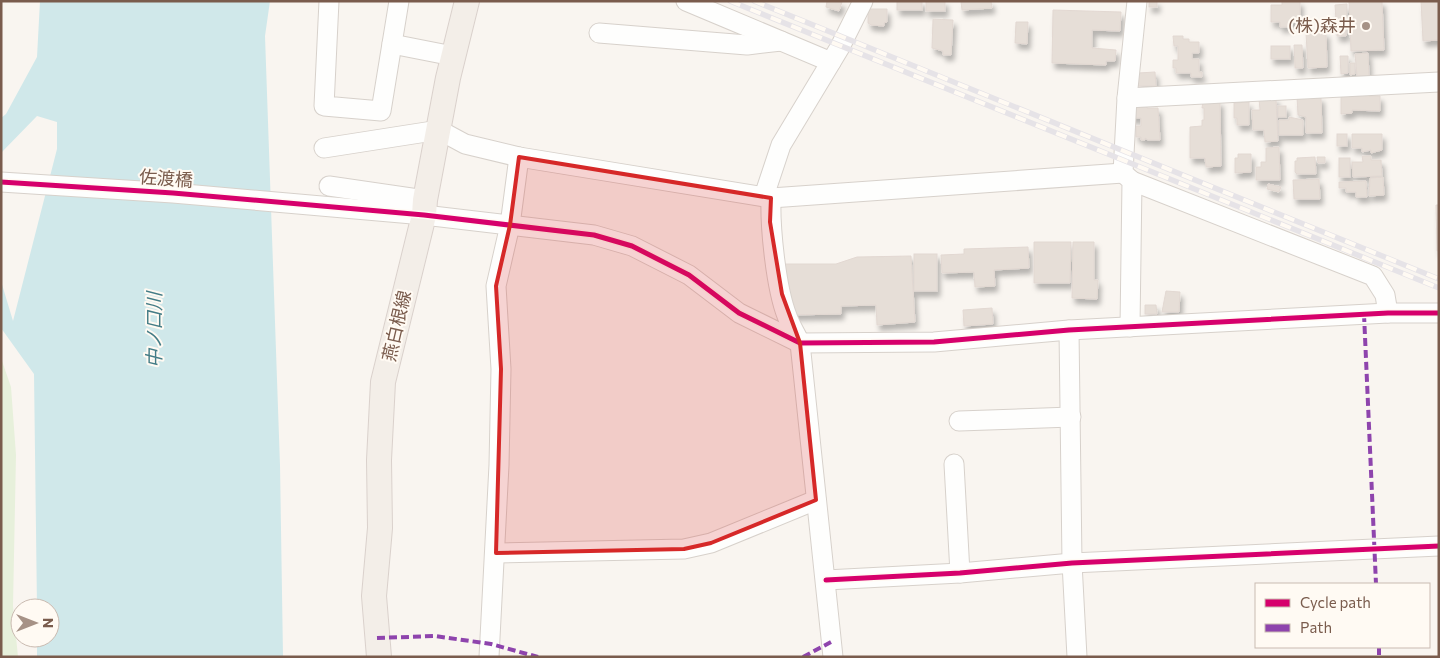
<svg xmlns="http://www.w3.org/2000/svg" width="1440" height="658" font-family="Commissioner,'Noto Sans JP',sans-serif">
  <defs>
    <filter id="shadow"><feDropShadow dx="3" dy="5.5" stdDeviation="2.5" flood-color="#0004"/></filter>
  </defs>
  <rect width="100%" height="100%" fill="#f9f5f0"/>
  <polygon fill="#e7f0db" points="1,358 11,387 16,455 13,606 18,657 1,657"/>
  <polygon fill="#d0e8ea" points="40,1 270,1 265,36 280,465 283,657 37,657 37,638 50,638 50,608 37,608 34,374 1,328 1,281 13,321 57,149 57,122 37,116 1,153 1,118 6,114 37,57"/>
  <g fill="#e6ded7" stroke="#e2d8d2" filter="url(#shadow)">
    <polygon points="827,1 842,2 839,11 826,7"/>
    <rect x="897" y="1" width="25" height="9"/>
    <rect x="926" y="1" width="19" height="10"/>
    <polygon points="991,1 992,8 962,10 961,2"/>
    <rect x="1149" y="1" width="8" height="6"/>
    <polygon points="1282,1 1300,1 1300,22 1288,22 1288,27 1280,27 1280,22 1271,22 1271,5 1282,5"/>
    <polygon points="1349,1 1382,1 1384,50 1351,51"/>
    <polygon points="1421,1 1439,1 1439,40 1423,41"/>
    <polygon points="1347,4 1346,36 1337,36 1335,5"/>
    <polygon points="868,9 887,9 887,22 884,23 884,26 871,25 868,23"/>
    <polygon points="1053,10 1121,12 1120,31 1092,30 1092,48 1116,50 1115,61 1106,61 1106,65 1052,63"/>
    <polygon points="933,19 953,20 951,55 943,55 943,51 932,48"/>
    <polygon points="1016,22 1028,22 1027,44 1015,43"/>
    <polygon points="1326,32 1327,67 1308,68 1306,33"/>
    <polygon points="1173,36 1183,36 1183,39 1189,39 1189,42 1199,42 1199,53 1192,53 1192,59 1199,59 1199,72 1202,72 1202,77 1191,77 1191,73 1176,73 1176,68 1173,68 1173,60 1178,60 1178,46 1174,46"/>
    <polygon points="1294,45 1302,45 1303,68 1295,68"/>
    <rect x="1271" y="46" width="19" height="13"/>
    <polygon points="1368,53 1369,76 1357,76 1355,54"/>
    <polygon points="1340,56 1348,56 1348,73 1341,74"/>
    <polygon points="1350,63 1355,63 1355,74 1350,75"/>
    <polygon points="1155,72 1156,86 1138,86 1138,73"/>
    <polygon points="1369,93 1369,96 1380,96 1380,111 1352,110 1352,113 1341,114 1341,94"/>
    <polygon points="1297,97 1321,97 1322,133 1306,133 1306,117 1298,115"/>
    <polygon points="1276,98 1278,141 1265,142 1264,130 1253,130 1252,110 1260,110 1259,99"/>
    <polygon points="1203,101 1220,101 1221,166 1206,167 1205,158 1190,158 1190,127 1202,126 1202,120 1204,120 1204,108 1202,108"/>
    <polygon points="1249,102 1249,125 1237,125 1237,118 1234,118 1234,103"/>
    <polygon points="1147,104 1147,108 1158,108 1160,140 1148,140 1145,138 1145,140 1141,140 1141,137 1136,137 1136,126 1141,126 1141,118 1129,118 1129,105"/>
    <rect x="1278" y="106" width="8" height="11"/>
    <polygon points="1289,117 1303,120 1303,135 1279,135 1279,120 1289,120"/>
    <rect x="1337" y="134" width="10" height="12"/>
    <polygon points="1352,134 1382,134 1382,150 1371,153 1371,150 1362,152 1362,148 1352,148"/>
    <polygon points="1279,147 1280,180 1256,180 1256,167 1261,167 1261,162 1266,162 1266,148"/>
    <polygon points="1238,154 1251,154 1251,172 1235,173 1235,158 1238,158"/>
    <polygon points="1362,156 1371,156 1371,160 1381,160 1382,176 1353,177 1352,162 1363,162"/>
    <polygon points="1315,157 1316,174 1297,174 1295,172 1295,161 1297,161 1297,158"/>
    <polygon points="1317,157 1325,157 1325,163 1318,163"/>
    <rect x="1339" y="158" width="11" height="19"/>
    <polygon points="1383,177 1384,195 1369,196 1370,178"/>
    <polygon points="1319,179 1320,199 1294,199 1293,180"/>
    <polygon points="1366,181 1367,197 1356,197 1356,192 1346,192 1346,188 1339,188 1339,182"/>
    <polygon points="1268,184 1281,187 1279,192 1267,189"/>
    <polygon points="1436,205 1439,205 1439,251 1437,251"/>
    <polygon points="1034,242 1071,242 1070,283 1034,283"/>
    <polygon points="1073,242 1094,242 1094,280 1098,280 1097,299 1072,298"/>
    <polygon points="1028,247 1029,268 994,270 995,286 975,287 974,272 942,273 941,255 964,254 964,249"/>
    <rect x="914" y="254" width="23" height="37"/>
    <polygon points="911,256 915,322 877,325 876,305 841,306 841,314 790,315 790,291 785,291 785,264 836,264 857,257"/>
    <polygon points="1166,291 1180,292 1179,312 1162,312"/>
    <polygon points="1145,305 1156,305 1157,314 1145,314"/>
    <polygon points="992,308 993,324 964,326 963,310"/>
  </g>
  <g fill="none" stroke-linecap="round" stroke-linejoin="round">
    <defs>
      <g id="minor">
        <polyline points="329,1 324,106 381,111 399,1"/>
        <polyline points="686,1 831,62"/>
        <polyline points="599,33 747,45 781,41"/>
        <polyline points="392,44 453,56"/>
        <polyline points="1127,98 1439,82"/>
        <polyline points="324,148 439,130 465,144 519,157 771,198 1123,173"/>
        <polyline points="1132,181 1373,276 1385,295 1388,313"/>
        <polyline points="1,182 173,193 424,215 594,235 632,246 689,275 739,313 800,343 934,342 1069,330 1388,313 1439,313"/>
        <polyline points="329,186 425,200"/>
        <polyline points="764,196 781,145 840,47 863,1"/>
        <path d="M771 198C770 228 776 288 787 316 790 325 796 334 800 343L833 657"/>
        <polyline points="1130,327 1132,181 1123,173 1127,98 1137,1"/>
        <polyline points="1069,330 1072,563 1077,657"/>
        <polyline points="959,421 1071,417"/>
        <polyline points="954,464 960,573"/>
        <polyline points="496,553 684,549 711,543 816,500"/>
        <polyline points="826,580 960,573 1072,563 1439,546"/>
        <polyline points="489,657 499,465 501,369 496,286 510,225 519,157"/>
      </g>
      <polyline id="major" points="379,657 374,596 380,528 379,460 383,382 424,215 425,200 448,78 467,1"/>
    </defs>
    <use href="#minor" stroke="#d7d1cb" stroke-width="21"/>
    <use href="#major" stroke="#dad1cc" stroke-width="26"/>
    <use href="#minor" stroke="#fefefd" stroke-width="19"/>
    <use href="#major" stroke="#f3eee8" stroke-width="24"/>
    <defs>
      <g id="rail">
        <polyline points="730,1 1439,288"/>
        <polyline points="754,1 1439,279"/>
      </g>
    </defs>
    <use href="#rail" stroke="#e6e3e7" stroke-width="5.5"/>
    <use href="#rail" stroke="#fffaf3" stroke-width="4" stroke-dasharray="11" stroke-linecap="butt"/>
    <g stroke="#8e44ad" stroke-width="4" stroke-dasharray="8 4" stroke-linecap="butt">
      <polyline points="1364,314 1376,584"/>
      <polyline points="377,638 435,636 491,644 538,657"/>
      <polyline points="1379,647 1379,657"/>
      <polyline points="803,657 831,642"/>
    </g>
    <defs>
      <g id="cycleway">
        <polyline points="1,182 173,193 424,215 594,235 632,246 689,275 739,313 800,343 934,342 1069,330 1388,313 1439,313"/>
        <polyline points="826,580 960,573 1072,563 1439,546"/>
      </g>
    </defs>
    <use href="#cycleway" stroke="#fffaf3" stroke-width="8"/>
    <use href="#cycleway" stroke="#d6006c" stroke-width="5"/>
  </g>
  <path fill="#d62828" fill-opacity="0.2" stroke="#d62828" stroke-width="4" stroke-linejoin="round" d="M519 157 771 198 770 222 782 294 800 343 816 500 711 543 684 549 496 553 501 369 496 286 510 225Z"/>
  <circle fill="#a69286" stroke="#fffaf3" stroke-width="2" cx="1366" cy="26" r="5"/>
  <g text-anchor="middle" stroke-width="4" stroke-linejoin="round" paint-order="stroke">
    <g font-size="18" fill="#7a5c4d" stroke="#fffaf3" text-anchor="end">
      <text x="1356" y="32">(株)森井</text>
    </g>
    <g font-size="18" fill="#7a5c4d" stroke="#fffaf3">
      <text transform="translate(166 179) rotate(4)" y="6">佐渡橋</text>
      <text transform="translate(397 326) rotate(-77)" y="6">燕白根線</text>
    </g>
    <g font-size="19" font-style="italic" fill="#437c86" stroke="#fffaf3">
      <text transform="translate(154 330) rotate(-90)" y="7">中ノ口川</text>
    </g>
  </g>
  <rect width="1440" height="658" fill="none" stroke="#7a5c4d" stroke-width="5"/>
  <rect x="1255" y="583" width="175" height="65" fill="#fffaf3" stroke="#cabbb1"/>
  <rect x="1265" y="599" width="25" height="8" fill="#d6006c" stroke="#cabbb1"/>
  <text x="1300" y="608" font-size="15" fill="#7a5c4d">Cycle path</text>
  <rect x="1265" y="624" width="25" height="8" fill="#8e44ad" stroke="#cabbb1"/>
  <text x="1300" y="633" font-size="15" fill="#7a5c4d">Path</text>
  <g transform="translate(35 623) rotate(90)"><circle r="24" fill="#fffaf3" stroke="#cabbb1"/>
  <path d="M0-4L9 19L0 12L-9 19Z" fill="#a69286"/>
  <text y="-8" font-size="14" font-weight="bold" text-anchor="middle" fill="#7a5c4d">N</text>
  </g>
</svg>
